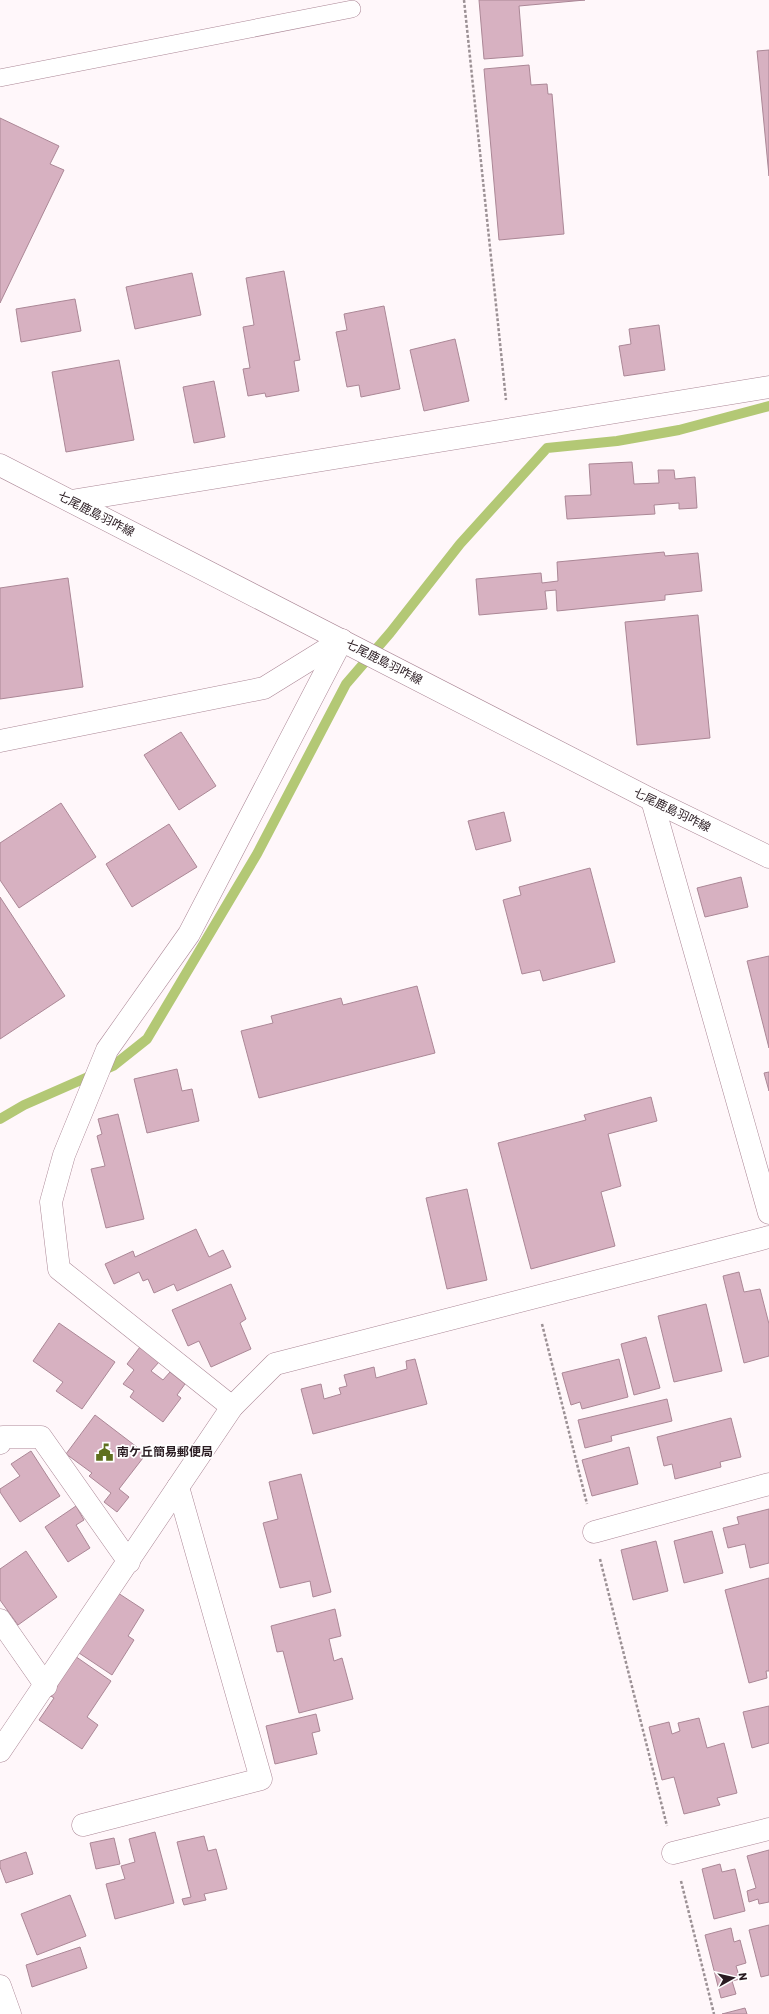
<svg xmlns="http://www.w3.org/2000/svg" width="769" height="2014" font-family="Rubik,'Noto Sans JP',sans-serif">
  <rect width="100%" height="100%" fill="#fff7fa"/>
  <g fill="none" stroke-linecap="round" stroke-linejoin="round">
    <polyline stroke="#b3c875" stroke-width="10" points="0,1119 24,1105 113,1066 147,1039 257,854 346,684 390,633 460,544 547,448 617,441 679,430 769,406"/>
  </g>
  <g fill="#d7b1c1" stroke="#ab8796">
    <polygon points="479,0 585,0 519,6 523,56 484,59"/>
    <polygon points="769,50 769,176 757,51"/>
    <polygon points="529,65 531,85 547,84 548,94 552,94 564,234 499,240 484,69"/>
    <polygon points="0,118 59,146 50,164 64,170 0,303"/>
    <polygon points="284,271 300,360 294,361 299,391 266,397 265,393 248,396 243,369 250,368 243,327 254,325 246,278"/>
    <polygon points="192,273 201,315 135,329 126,287"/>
    <polygon points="75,299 81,331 21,342 16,309"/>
    <polygon points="384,306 400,389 361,397 359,385 347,387 336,332 347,330 344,314"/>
    <polygon points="659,325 665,370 624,376 619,346 631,344 629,329"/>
    <polygon points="455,339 469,401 424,411 410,350"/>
    <polygon points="119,360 134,440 66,452 52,372"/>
    <polygon points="214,381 225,437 194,443 183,387"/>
    <polygon points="632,462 634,484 659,483 658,470 674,470 675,479 695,477 697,508 679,509 679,503 654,505 655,514 567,519 565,496 591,495 589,464"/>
    <polygon points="664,552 665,556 698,553 702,591 665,595 665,600 557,611 556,590 545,591 547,609 479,615 476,579 541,573 542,583 558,581 557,562"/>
    <polygon points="68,578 83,687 0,699 0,588"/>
    <polygon points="698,615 710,738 637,745 625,622"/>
    <polygon points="181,732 216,786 179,810 144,755"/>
    <polygon points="61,803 96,857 19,908 0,880 0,843"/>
    <polygon points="504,812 511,841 476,850 468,821"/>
    <polygon points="169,824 197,867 132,907 106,864"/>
    <polygon points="590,868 615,962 543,981 540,970 522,974 503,900 521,895 519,887"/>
    <polygon points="741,877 748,907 705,917 697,888"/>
    <polygon points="0,897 65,996 0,1039"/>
    <polygon points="769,956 769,1048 747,961"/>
    <polygon points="417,986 435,1053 259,1098 241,1031 273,1023 271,1016 341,998 343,1005"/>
    <polygon points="177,1069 182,1091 192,1089 199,1121 147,1133 134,1079"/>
    <polygon points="769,1072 769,1091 764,1073"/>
    <polygon points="651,1097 657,1121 608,1134 621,1186 601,1192 615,1246 531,1269 498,1143 586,1120 584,1115"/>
    <polygon points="118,1114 144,1219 106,1228 91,1169 105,1166 97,1136 102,1134 98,1119"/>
    <polygon points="467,1189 487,1280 447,1289 426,1198"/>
    <polygon points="196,1229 209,1257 223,1250 231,1267 177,1291 174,1284 154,1293 148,1279 143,1281 139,1272 114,1284 105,1264 133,1251 135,1257"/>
    <polygon points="739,1272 744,1292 760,1289 769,1324 769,1356 744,1363 723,1276"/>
    <polygon points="231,1284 246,1319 240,1323 251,1349 211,1367 199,1341 188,1346 172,1310"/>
    <polygon points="706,1304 722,1371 674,1382 658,1316"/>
    <polygon points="59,1323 115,1362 82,1409 56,1391 63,1382 33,1361"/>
    <polygon points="646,1337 660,1388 634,1395 621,1344"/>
    <polygon points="140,1347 159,1362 151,1371 163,1380 170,1372 185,1384 177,1395 181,1398 163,1422 130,1397 134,1391 123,1384 134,1370 127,1364"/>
    <polygon points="415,1359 427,1404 313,1434 301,1389 321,1384 324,1399 341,1394 339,1388 347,1386 344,1375 374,1367 376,1378 407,1369 406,1361"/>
    <polygon points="619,1359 628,1397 582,1409 580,1402 571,1405 562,1373"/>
    <polygon points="667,1399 672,1421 611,1436 612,1441 585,1448 578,1420"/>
    <polygon points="95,1415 146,1454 119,1489 129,1497 117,1512 104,1502 111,1493 89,1476 92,1473 66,1454"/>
    <polygon points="731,1418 741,1457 720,1462 721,1467 675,1479 672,1464 664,1466 657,1437"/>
    <polygon points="629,1447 638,1484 592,1496 582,1460"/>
    <polygon points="31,1451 60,1496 20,1522 0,1492 0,1489 20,1476 11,1464"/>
    <polygon points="301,1474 331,1592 313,1597 310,1581 280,1588 263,1523 278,1519 269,1482"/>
    <polygon points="76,1506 84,1520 76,1525 90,1548 68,1562 45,1527"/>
    <polygon points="769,1509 769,1563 750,1568 745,1544 728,1548 723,1528 739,1524 737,1517"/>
    <polygon points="712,1531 723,1573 684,1583 674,1541"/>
    <polygon points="656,1541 668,1591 633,1600 621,1550"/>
    <polygon points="26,1551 57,1597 18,1625 0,1600 0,1569"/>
    <polygon points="769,1578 769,1671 766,1671 767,1678 749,1683 725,1590"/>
    <polygon points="118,1593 144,1610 128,1636 134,1640 112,1675 79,1653"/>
    <polygon points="335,1609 341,1636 329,1639 334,1661 342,1658 353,1699 299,1713 283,1651 277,1652 271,1626"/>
    <polygon points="72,1654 111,1681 87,1717 98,1725 82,1749 39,1720 54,1698 46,1693"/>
    <polygon points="769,1706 769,1743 752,1748 743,1712"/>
    <polygon points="316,1714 320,1731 312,1733 317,1754 275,1764 266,1726"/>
    <polygon points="699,1718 707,1748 724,1743 737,1793 717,1798 720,1805 684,1814 674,1777 662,1780 649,1727 669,1722 672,1734 680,1731 678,1723"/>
    <polygon points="155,1832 174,1903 115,1919 106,1884 125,1879 121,1866 135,1862 129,1839"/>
    <polygon points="204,1836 208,1851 216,1849 227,1889 204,1894 206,1900 184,1905 182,1899 191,1897 177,1842"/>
    <polygon points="114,1838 120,1864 96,1869 90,1843"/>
    <polygon points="769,1850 769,1902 759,1904 758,1899 749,1902 747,1891 756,1888 747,1856"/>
    <polygon points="26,1852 33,1874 6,1883 0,1867 0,1861"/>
    <polygon points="720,1864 722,1872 735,1869 745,1911 714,1919 702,1869"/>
    <polygon points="70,1895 86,1936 37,1955 21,1914"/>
    <polygon points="769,1925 769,1975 761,1977 749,1930"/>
    <polygon points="731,1928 734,1942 740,1940 746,1963 736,1966 740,1979 732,1981 736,1994 721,1998 705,1935"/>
    <polygon points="80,1947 87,1968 32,1987 26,1965"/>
    <polygon points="745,2008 747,2014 722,2014"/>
  </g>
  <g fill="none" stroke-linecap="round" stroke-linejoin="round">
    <defs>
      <polyline id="service" points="0,78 352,9"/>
      <g id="minor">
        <polyline points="71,501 769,387"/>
        <polyline points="0,741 264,688 340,641"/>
        <polyline points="652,800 769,1213"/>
        <polyline points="232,1407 59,1269 51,1202 64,1155 107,1050 189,934 342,640"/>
        <polyline points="0,1443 3,1437 41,1437 129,1562"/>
        <polyline points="594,1532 769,1484"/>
        <polyline points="0,1620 46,1686"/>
        <polyline points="0,1751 232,1407 275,1364 769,1237"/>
        <polyline points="83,1825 261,1779 178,1487"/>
        <polyline points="673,1853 769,1829"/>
        <polyline points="0,1986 10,2014"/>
      </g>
      <polyline id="secondary" points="0,465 652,800 769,857"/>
    </defs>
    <use href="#service" stroke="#ab8796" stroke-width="18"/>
    <use href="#minor" stroke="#ab8796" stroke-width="23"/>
    <use href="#secondary" stroke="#ab8796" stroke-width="23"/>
    <g stroke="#9c9195" stroke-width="2.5" stroke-dasharray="3 2" stroke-linecap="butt">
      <polyline points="464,0 506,400"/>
      <polyline points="542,1324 587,1504"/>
      <polyline points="600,1559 667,1826"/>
      <polyline points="681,1881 714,2014"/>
    </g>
    <use href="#service" stroke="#fff" stroke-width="17"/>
    <use href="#minor" stroke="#fff" stroke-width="22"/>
    <use href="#secondary" stroke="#fff" stroke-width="22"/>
  </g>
  <defs>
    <symbol id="civic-bare" viewBox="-9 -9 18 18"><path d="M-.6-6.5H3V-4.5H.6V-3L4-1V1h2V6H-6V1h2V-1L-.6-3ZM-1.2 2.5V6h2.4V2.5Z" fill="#5f701e" stroke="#fff" stroke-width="2.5" paint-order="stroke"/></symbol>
  </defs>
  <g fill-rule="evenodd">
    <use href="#civic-bare" x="92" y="1440" width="25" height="25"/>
  </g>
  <g text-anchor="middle" stroke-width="3.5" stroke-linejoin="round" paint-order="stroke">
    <g font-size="12" fill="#2a1c22" stroke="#fff">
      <text transform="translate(96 514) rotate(27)" y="4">七尾鹿島羽咋線</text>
      <text transform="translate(384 662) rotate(27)" y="4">七尾鹿島羽咋線</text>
      <text transform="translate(672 810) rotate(26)" y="4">七尾鹿島羽咋線</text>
    </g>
    <g font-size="12" font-weight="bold" fill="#2a1c22" stroke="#fff" text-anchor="start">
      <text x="117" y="1456">南ケ丘簡易郵便局</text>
    </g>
  </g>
  <g transform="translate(733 1978) rotate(82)" stroke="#ffffff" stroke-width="3" paint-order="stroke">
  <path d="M0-3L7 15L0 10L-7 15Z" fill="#2a1c22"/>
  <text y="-6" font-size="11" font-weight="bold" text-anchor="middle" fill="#2a1c22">N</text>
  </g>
</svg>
